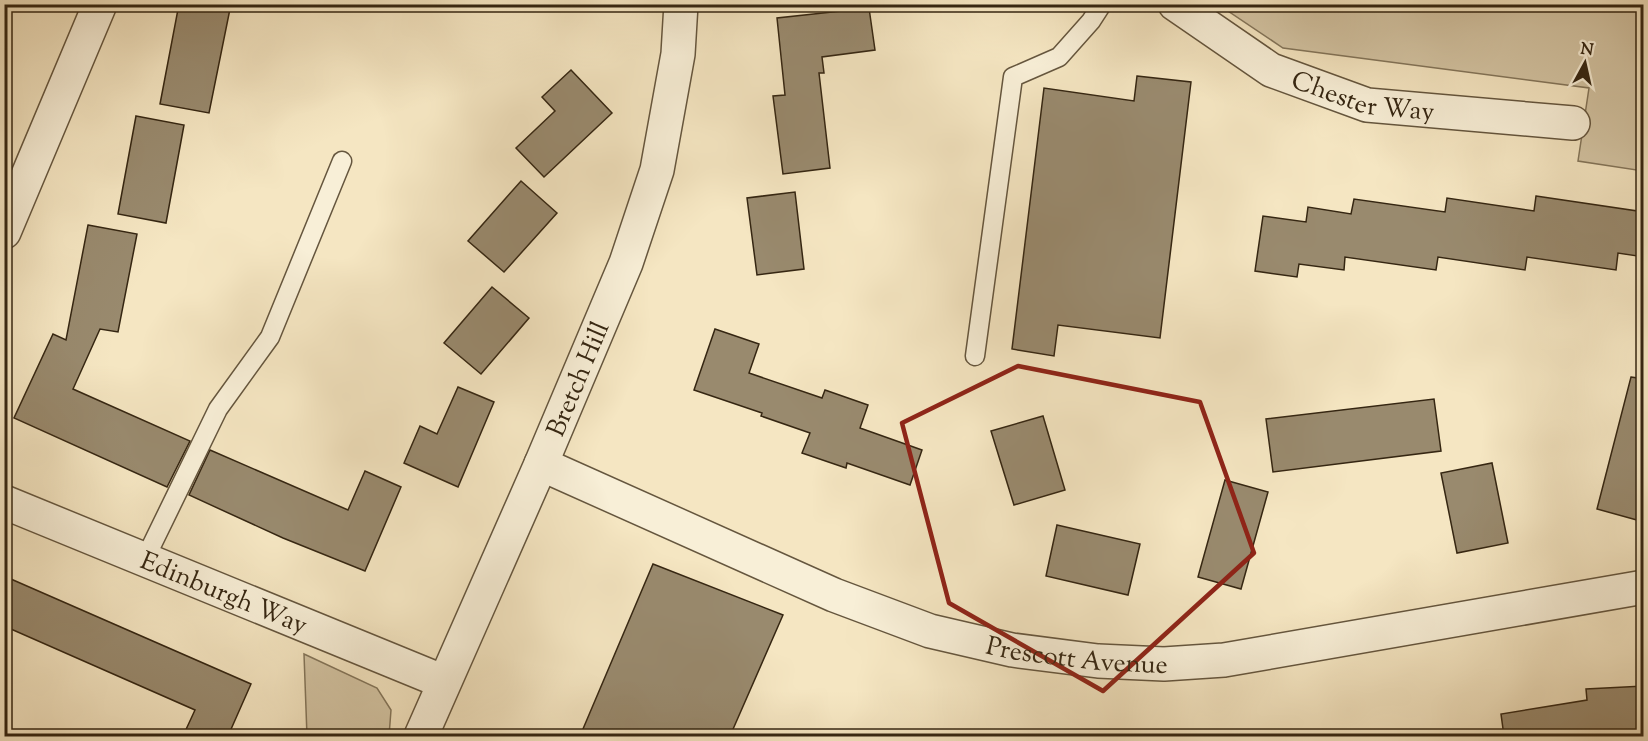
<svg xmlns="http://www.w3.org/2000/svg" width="1648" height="741" font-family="'Sorts Mill Goudy',serif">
  <rect width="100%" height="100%" fill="#f5e6c2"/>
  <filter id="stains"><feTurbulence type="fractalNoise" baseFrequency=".00333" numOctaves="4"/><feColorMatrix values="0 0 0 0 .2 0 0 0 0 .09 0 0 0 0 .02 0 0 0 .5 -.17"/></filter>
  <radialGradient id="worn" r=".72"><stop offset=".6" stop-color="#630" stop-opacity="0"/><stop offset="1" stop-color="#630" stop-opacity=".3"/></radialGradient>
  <g fill="#d4c5a4" stroke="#84765b" stroke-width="1.5">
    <polygon points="1219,5 1643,5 1643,171 1578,161 1589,88 1283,48"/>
    <polygon points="304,654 377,688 391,710 389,736 307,736"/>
  </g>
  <g fill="#998a6e" stroke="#352612" stroke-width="1.5">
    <polygon points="179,4 231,4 209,113 160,104"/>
    <polygon points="869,8 875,50 822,57 824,73 819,73 830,168 783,174 773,96 785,95 777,18"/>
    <polygon points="571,70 612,113 544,177 516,148 555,111 542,97"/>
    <polygon points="1137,76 1191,82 1160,338 1058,325 1054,356 1012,349 1044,88 1134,101"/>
    <polygon points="136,116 184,125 166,223 118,214"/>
    <polygon points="521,181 557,213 504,272 468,241"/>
    <polygon points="795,192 804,269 757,275 747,198"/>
    <polygon points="1536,196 1644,212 1644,257 1618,253 1616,270 1527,257 1525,270 1438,257 1436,270 1345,257 1344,270 1299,264 1297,277 1255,271 1263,216 1306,222 1308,207 1351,214 1354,199 1445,212 1447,198 1534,211"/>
    <polygon points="88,225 137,234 118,332 100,329 73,389 190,441 167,487 14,418 53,334 66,340"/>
    <polygon points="492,287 529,318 481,374 444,343"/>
    <polygon points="715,329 759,344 749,373 822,398 825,390 868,405 860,428 922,450 910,485 847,463 846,468 802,453 810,433 761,416 762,413 694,390"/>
    <polygon points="1631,377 1644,379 1644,522 1597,509"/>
    <polygon points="458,387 494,402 458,487 404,463 420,426 437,434"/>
    <polygon points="1434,399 1441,451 1273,472 1266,419"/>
    <polygon points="1043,416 1065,490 1014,505 991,431"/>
    <polygon points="210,450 348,510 365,471 401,487 365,571 283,538 189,495"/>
    <polygon points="1492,463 1508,543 1457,553 1441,473"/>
    <polygon points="1225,480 1268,492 1241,589 1198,577"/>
    <polygon points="1057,525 1140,544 1128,595 1046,576"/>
    <polygon points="653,564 783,615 730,736 580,736"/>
    <polygon points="4,576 251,684 228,736 183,736 195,710 4,626"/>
    <polygon points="1644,686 1644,730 1504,736 1501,714 1587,700 1586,689"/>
  </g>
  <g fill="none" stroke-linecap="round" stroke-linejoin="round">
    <defs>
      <g id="service">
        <polyline points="975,356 1013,77 1059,57 1091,21 1102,4"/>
        <polyline points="144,561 218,409 270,337 342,161"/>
      </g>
      <g id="minor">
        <path id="s1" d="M1175 4 1271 70 1367 105 1573 123"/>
        <polyline points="4,232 100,4"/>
        <path id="s2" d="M541 464 834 595 930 631 1012 650 1098 661 1164 664 1224 660 1644 587"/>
        <path id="s3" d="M4 502 444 682"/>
      </g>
      <g id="tertiary">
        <path id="s4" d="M421 736 541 464 626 263 657 170 678 54 681 4"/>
      </g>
    </defs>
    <use href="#service" stroke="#65563e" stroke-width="21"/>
    <use href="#minor" stroke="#65563e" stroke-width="36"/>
    <use href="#tertiary" stroke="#65563e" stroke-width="36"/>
    <use href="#service" stroke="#f8efd7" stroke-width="18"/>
    <use href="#minor" stroke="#f8efd7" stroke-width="33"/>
    <use href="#tertiary" stroke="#f8efd7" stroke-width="33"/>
  </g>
  <path fill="none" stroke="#8f2418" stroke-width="4.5" stroke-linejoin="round" d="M1018 366 1200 402 1254 553 1103 691 949 603 902 423Z"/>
  <g text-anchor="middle" stroke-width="6" stroke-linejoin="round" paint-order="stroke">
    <g font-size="26" fill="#352612" stroke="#f8efd7">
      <text dy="9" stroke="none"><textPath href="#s1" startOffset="213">Chester Way</textPath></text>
      <text dy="9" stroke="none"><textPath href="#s4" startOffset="390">Bretch Hill</textPath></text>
      <text dy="9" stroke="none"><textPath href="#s3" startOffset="238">Edinburgh Way</textPath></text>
      <text dy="9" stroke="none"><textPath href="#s2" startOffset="573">Prescott Avenue</textPath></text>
    </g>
  </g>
  <rect width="1648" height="741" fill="none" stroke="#f5e6c2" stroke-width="24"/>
  <rect x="6" y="6" width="1636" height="729" fill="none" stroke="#352612" stroke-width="3"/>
  <rect x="12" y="12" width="1624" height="717" fill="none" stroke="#352612" stroke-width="1.5"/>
  <g transform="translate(1585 63) rotate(8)" stroke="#f8efd7" stroke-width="4.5" paint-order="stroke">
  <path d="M0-4.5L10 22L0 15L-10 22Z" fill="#352612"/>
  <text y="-9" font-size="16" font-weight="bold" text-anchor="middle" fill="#352612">N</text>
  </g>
  <rect width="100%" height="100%" filter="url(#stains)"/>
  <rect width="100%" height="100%" fill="url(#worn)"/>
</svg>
